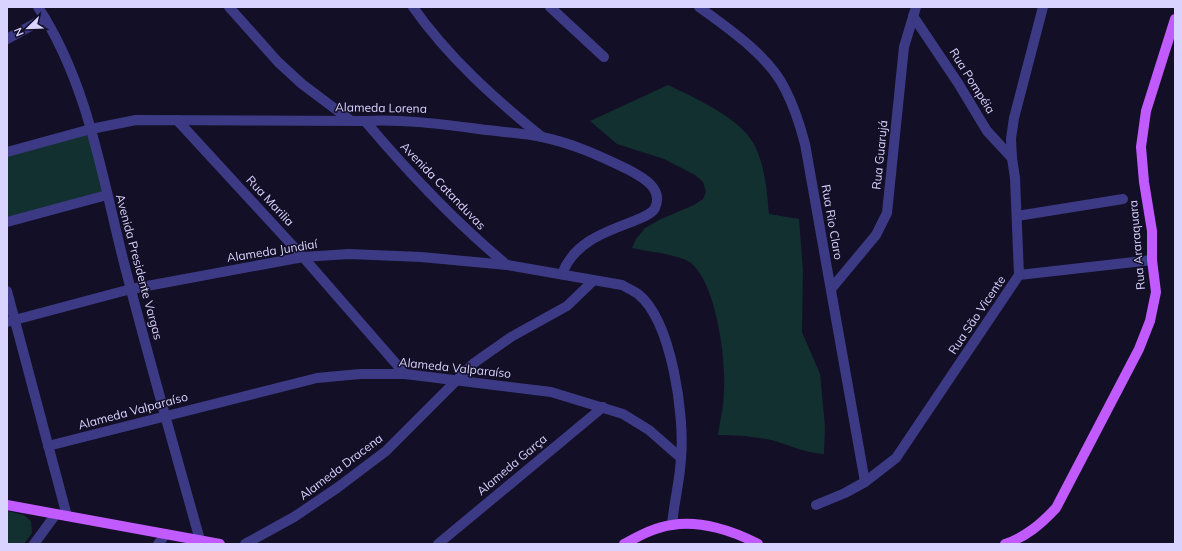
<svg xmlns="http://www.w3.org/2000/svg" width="1182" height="551" font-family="Mulish,sans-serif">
  <rect width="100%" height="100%" fill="#130f26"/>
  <g fill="#12302f">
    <path d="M668 85C695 98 741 118 755 146 765 167 767 191 769 214L799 219 803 270 802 332 820 374 825 426 824 454C808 453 796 448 781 443 764 437 737 435 718 435 720 420 724 405 724 390 726 359 716 283 691 263 678 254 649 252 632 248L636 239 645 228 661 219 694 205 703 199 706 192 703 182 695 175 664 159 617 144 590 121Z"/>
    <polygon points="91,129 107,195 7,222 7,152"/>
    <polygon points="7,511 24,515 31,521 32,533 24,544 7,544"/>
  </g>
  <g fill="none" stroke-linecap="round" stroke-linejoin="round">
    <g stroke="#3d3a85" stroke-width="10">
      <path d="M38 7C88 83 102 177 124 263 148 356 174 448 200 540"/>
      <polyline points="229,7 278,62 302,84 350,120"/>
      <path d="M413 7C448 57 495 99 542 137"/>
      <polyline points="550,7 604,57"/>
      <path d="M699 7C728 28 769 56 785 89 794 106 800 125 805 144L865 482"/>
      <polyline points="913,16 958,83 987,131 1012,158"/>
      <polyline points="7,39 45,18"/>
      <polyline points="177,120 303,257 405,374"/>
      <path d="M365 121C409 173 455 222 507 265"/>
      <path d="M7 152 91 129 136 120 365 121C404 119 440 124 479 129 500 132 522 133 542 137 572 143 600 156 627 169 642 177 664 188 655 208 652 214 641 218 634 221 605 232 574 242 562 274"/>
      <polyline points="1017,216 1123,199"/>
      <polyline points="7,222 107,195"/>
      <polyline points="1019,275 1152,260"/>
      <polyline points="831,289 876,235 887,213 904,47 916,7"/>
      <polyline points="7,291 67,516"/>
      <path d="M7 322 131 289 303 257 349 254 421 257 507 265 622 285C627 288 634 291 638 294 672 321 685 417 681 458 680 480 674 502 672 525"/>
      <polyline points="48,446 317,378 360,374 405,374 551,392 623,414 649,430 681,458"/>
      <polyline points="816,505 845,493 865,482 896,458 1019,275 1015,178 1012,158 1011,139 1014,118 1043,7"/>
      <polyline points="34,544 56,514"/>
      <polyline points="158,544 166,534"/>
      <polyline points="245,544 294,517 337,488 386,451 474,363 511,337 567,306 593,281"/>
      <polyline points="438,544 603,407"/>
    </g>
    <g stroke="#c25bff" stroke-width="10">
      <polyline points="7,505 220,544"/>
      <path d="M624 544C639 536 655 527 672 525 700 520 734 531 758 544"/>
      <path d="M1005 544C1026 537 1041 524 1056 508L1139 349 1150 321 1156 292 1152 260V231L1144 182 1141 147 1146 111 1175 19"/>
    </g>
  </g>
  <g text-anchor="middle" stroke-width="3" stroke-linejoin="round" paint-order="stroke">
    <g font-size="12" fill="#d9d4ff" stroke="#130f26">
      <text transform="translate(972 81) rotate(58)" y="4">Rua Pompéia</text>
      <text transform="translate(381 108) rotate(1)" y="4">Alameda Lorena</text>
      <text transform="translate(880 155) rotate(-84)" y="4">Rua Guarujá</text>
      <text transform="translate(443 186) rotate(46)" y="4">Avenida Catanduvas</text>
      <text transform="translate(270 201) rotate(47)" y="4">Rua Marilia</text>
      <text transform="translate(832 222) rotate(80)" y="4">Rua Rio Claro</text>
      <text transform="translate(1137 245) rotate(-95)" y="4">Rua Araraquara</text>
      <text transform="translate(272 251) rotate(-9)" y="4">Alameda Jundiaí</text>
      <text transform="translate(139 267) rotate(75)" y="4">Avenida Presidente Vargas</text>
      <text transform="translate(977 315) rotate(-56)" y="4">Rua São Vicente</text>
      <text transform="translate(455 368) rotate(6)" y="4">Alameda Valparaíso</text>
      <text transform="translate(133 411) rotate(-15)" y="4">Alameda Valparaíso</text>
      <text transform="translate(512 465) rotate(-40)" y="4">Alameda Garça</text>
      <text transform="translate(341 467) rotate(-37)" y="4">Alameda Dracena</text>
    </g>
  </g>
  <rect width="1182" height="551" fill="none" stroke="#d9d4ff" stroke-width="16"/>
  <g transform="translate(28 28) rotate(247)" stroke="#130f26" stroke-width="3" paint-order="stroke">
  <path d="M0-3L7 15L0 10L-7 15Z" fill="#d9d4ff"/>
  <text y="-6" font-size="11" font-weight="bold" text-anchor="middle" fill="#d9d4ff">N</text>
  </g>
</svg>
